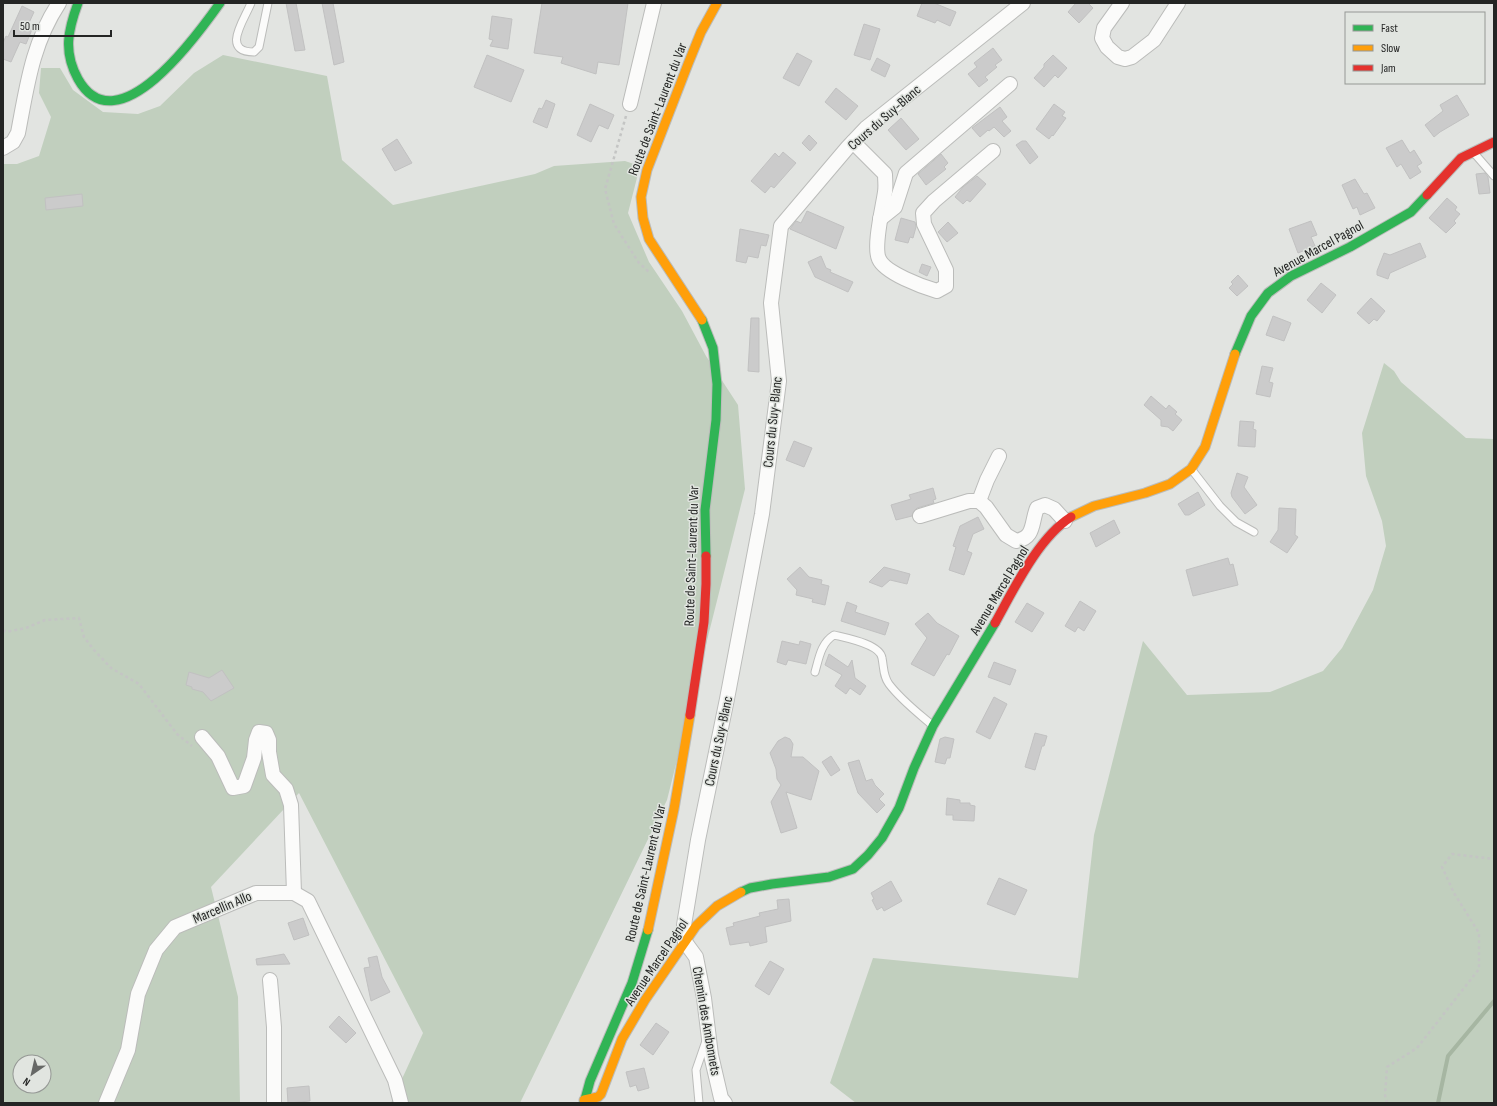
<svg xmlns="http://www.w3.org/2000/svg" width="1497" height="1106" font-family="'Sofia Sans Condensed',sans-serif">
  <rect width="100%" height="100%" fill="#e2e4e1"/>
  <g fill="#c1cfbe" fill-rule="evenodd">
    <path d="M223 55 327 76 342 160 393 205 535 174 554 166 625 161 640 166 628 213 649 262 682 311 706 356 738 405 745 489 667 800 520 1103H391L423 1033 299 793 211 887 238 997 240 1103H3V164H17L39 156 51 117 39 93 41 68H60L73 90 103 112 138 114 160 106 194 73ZM20 1062H44V1086H20Z"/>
    <polygon points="1384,363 1394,371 1401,382 1466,438 1494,439 1494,1103 856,1103 830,1083 873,958 1078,978 1094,835 1143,641 1187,695 1270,692 1323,671 1342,648 1373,590 1386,546 1382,521 1366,476 1362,433"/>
  </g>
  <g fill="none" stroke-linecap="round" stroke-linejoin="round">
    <polyline stroke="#a6b6a2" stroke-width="4" points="1438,1103 1448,1056 1494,1001"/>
  </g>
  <g fill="#cbcbcb" stroke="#c1c1c1">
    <polygon points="286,3 296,3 305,50 295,51"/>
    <polygon points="322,3 333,3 344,62 334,65"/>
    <polygon points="542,3 628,3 619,65 598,62 596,74 561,63 563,57 534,53"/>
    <polygon points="922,3 934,3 956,12 950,26 937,20 935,23 917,16"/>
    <polygon points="1076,3 1088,3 1093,8 1079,23 1068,12"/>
    <polygon points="22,6 34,12 28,25 33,27 26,44 20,42 11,62 3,59 3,43 6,36 8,37"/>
    <polygon points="492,16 512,19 508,49 490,46 493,40 489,39"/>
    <polygon points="864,24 880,29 870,60 854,55"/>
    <polygon points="993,48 1002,60 995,65 997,67 985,77 988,80 979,87 968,74 977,67 974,63"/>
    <polygon points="797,53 812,61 799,86 783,78"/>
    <polygon points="487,55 524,70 511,102 474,87"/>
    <polygon points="1053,55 1067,68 1058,78 1055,75 1044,87 1034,78 1044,67 1044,64"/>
    <polygon points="877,58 890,65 885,77 871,70"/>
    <polygon points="836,88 858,106 846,120 825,102"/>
    <polygon points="1457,95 1469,115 1440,132 1434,137 1425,125 1443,111 1440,105"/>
    <polygon points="546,100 555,104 547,128 533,122 539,108 542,109"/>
    <polygon points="590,104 614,115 608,129 599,125 591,142 577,135"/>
    <polygon points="1054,104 1065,112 1062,116 1066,118 1053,136 1052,135 1049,139 1036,129"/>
    <polygon points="1000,107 1007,117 1002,121 1011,131 1004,137 994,127 989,131 988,130 980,137 972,128"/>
    <polygon points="901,118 919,139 906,150 888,130"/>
    <polygon points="809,135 817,143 810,151 802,143"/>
    <polygon points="397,139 412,163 395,171 382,149"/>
    <polygon points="1402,140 1410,153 1414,150 1422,163 1417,166 1421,172 1410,179 1401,164 1397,167 1386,148"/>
    <polygon points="1022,141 1026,141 1038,157 1030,164 1016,145"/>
    <polygon points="783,152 796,163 774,188 771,186 765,193 751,181 775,153 779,157"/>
    <polygon points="941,154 948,163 944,167 946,169 926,185 918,174"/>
    <polygon points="1485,173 1488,177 1490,193 1479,194 1476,174"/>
    <polygon points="977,176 986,184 970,202 967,200 963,204 955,197 963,187"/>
    <polygon points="1355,179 1364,194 1367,193 1375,208 1360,215 1357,207 1353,209 1342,185"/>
    <polygon points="82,194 83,206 46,210 45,198"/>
    <polygon points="1447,198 1457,207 1455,210 1460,214 1454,221 1456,223 1446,233 1429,218"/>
    <polygon points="807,211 844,227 836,249 790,229 796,221 801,223"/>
    <polygon points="901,218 915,222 916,227 913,238 910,237 908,243 895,240"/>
    <polygon points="1311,221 1317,235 1311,237 1315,246 1298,253 1289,229"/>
    <polygon points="948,222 958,233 947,242 938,232"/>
    <polygon points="740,229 769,235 766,246 761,245 758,258 748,256 746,263 736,261"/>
    <polygon points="1420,243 1426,257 1390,273 1388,279 1377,275 1377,271 1384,253 1390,255"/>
    <polygon points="821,256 826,268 831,270 830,272 853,282 848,292 815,277 808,262"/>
    <polygon points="922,264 931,267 927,276 919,272"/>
    <polygon points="1238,275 1248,286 1237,296 1229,288 1233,284 1231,282"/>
    <polygon points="1321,283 1336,295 1322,313 1307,300"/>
    <polygon points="1371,298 1385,311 1377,321 1374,319 1369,324 1357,313"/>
    <polygon points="1273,316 1291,323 1284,341 1266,335"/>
    <polygon points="751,318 759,318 759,372 748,371"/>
    <polygon points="1262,366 1273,368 1269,382 1273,383 1270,397 1256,394"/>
    <polygon points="1151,396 1166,409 1169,405 1177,412 1175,414 1182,420 1173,431 1168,427 1161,426 1161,420 1144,405"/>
    <polygon points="1240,421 1254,422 1253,429 1256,430 1255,447 1238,446"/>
    <polygon points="794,441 812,448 804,467 786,460"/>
    <polygon points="1237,473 1248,477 1244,487 1257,505 1245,514 1232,497 1231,493"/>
    <polygon points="933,488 936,499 933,500 934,503 917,508 914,511 912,516 896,520 891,505 911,499 909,495"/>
    <polygon points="1198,492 1205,505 1189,515 1185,515 1178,504"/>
    <polygon points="1279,508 1296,509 1295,535 1298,537 1287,553 1270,542 1278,530"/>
    <polygon points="978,517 984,529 973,534 967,551 972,553 964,575 949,570 956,547 953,546 960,526"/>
    <polygon points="1114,520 1120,533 1096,547 1090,533"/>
    <polygon points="1228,558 1230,565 1233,564 1238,585 1193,596 1186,570"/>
    <polygon points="800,567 809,577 822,580 821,584 829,586 825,605 812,602 813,599 796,595 797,590 787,579"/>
    <polygon points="884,567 910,574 907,584 890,580 882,587 869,582"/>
    <polygon points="1080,601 1096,611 1084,631 1078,627 1075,632 1065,626"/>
    <polygon points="847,602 857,606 855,612 889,623 885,635 841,621"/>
    <polygon points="1027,603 1044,613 1032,632 1015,622"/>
    <polygon points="928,613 937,623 959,636 949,655 947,654 934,676 911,664 927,638 915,624"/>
    <polygon points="782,641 799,645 800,641 811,644 806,664 788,660 786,665 777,662"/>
    <polygon points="829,654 848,667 852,660 855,678 866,686 860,695 850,688 846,694 835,686 842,675 825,665"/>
    <polygon points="994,662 1016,670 1010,685 988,677"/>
    <polygon points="222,670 234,688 211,701 203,692 192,689 192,687 186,685 189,672 209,678"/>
    <polygon points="994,697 1007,704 990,739 976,732"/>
    <polygon points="1035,733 1047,736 1044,746 1042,746 1035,770 1025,767"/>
    <polygon points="785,737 790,739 793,744 791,757 803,757 819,771 811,800 786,792 797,828 781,833 771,802 781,785 777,779 776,769 770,753 778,741"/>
    <polygon points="945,737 954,739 950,758 947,758 945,764 935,762 940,739"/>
    <polygon points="831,756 840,770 831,776 822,762"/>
    <polygon points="859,760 866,781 872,779 875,785 884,794 879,799 885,805 877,813 858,793 848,763"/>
    <polygon points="947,798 960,800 960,803 970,803 970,805 975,806 974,821 953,820 953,815 946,815"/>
    <polygon points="999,878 1027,890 1015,915 987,904"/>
    <polygon points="891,881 902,901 884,911 882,907 877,910 872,900 874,899 871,893"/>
    <polygon points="789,899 791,921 765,927 767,942 750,946 749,942 730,945 726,928 734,926 733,923 760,916 759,913 778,909 777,900"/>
    <polygon points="303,918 309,935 294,940 288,923"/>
    <polygon points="284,954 290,964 257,965 256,959"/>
    <polygon points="377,956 382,977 390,992 371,1001 364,968 370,967 368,958"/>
    <polygon points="770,961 784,969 769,995 755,986"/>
    <polygon points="339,1016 356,1033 346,1043 329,1027"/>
    <polygon points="656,1023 669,1032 653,1055 640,1045"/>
    <polygon points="644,1068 649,1088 638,1091 636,1085 630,1087 626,1072"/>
    <polygon points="309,1086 310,1101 288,1103 287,1088"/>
  </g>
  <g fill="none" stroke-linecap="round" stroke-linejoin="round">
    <defs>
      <g id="lane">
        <path d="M251 3C245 19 220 52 254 52L259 47 268 3"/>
        <polyline points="1474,153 1494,176"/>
        <polyline points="1192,470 1220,506 1236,522 1254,532"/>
        <path d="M815 672C819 658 821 643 834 635 846 638 880 644 882 658 884 668 883 676 889 684 901 700 917 712 932 725"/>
        <polyline points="699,1103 696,1070 706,1041"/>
      </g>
      <g id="street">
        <polyline points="1122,3 1104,28 1102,38 1107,47 1118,57 1125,59 1132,57 1154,40 1178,3"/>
        <polyline points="630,104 654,3"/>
        <path d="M853 142 885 174C885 180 886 186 885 192 883 207 873 246 879 259 885 273 923 287 937 291L946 286V270L924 224 923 213 934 201 993 151"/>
        <path d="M3 148 13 142 18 133C27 86 32 44 59 3"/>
        <polyline points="880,219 895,207 906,173 1010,84"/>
        <polyline points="979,501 987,480 999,456"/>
        <path d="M920 516 969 501H979L986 507 1006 535 1016 541C1035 538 1031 523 1037 508L1045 505 1054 509 1065 521"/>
        <polyline points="202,737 218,756 233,788 244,786 254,758 256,740 259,732 266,733 269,740 269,752 273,775 286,789 291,805 294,893"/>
        <polyline points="270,980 274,1027 274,1103"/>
        <polyline points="106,1103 128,1050 138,994 156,950 175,927 256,893 294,893 308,901 395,1080 401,1103"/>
        <polyline points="725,1103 721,1098 711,1055 704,998 696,957 685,942 684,925 698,840 727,699 762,514 779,381 771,303 781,226 848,147 866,128 1023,3"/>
      </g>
      <g id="fast">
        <path d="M78 3C68 30 63 52 78 79 117 148 198 34 220 3"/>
        <polyline points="702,320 713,348 717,384 716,420 705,510 706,556"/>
        <polyline points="1235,354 1251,316 1268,293 1291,276 1350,247 1411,212 1427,195"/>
        <polyline points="741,892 750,888 772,884 829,877 853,869 868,855 882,838 899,808 914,768 933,726 995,623"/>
        <polyline points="584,1103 590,1081 632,983 648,930"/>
      </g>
      <g id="slow">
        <polyline points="702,320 649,239 643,218 641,197 647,170 688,64 701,32 717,3"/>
        <polyline points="1071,517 1094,506 1145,493 1170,484 1191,469 1205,447 1235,354"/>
        <polyline points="648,930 674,809 690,715"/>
        <polyline points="584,1100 598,1097 601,1094 622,1039 645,1000 696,926 717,906 741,892"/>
      </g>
      <g id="jam">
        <polyline points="1427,195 1461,158 1494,142"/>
        <path d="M995 623C1014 589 1038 538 1071 517"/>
        <polyline points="690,715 704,622 706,584 706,556"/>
      </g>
    </defs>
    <use href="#lane" stroke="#bbbcba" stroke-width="9"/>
    <use href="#street" stroke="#bbbcba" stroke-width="16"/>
    <use href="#fast" stroke="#bbbcba" stroke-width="11"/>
    <use href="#slow" stroke="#bbbcba" stroke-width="11"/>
    <use href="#jam" stroke="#bbbcba" stroke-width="11"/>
    <g stroke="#c4c5c4" stroke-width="2.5" stroke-dasharray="3 3" stroke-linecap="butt">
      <polyline points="626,116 605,189 614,224 639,263 650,273"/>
      <polyline points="3,630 6,632 26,628 45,620 79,618 84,637 94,650 111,668 139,684 177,734 192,746"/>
      <polyline points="1387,1103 1385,1095 1387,1067 1417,1048 1479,969 1479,933 1454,893 1442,867 1452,854 1494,859"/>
    </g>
    <use href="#lane" stroke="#fbfbfa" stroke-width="7"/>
    <use href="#street" stroke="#fbfbfa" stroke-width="14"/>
    <use href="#fast" stroke="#30b455" stroke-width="9"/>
    <use href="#slow" stroke="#ff9f0a" stroke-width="9"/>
    <use href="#jam" stroke="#e5322d" stroke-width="9"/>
  </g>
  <g text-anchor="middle" stroke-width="3" stroke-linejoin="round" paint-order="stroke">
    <g font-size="14" fill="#242524" stroke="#e1e5e0">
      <text transform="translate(657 109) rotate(-69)" y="5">Route de Saint-Laurent du Var</text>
      <text transform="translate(884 117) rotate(-41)" y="5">Cours du Suy-Blanc</text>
      <text transform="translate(1318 248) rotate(-29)" y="5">Avenue Marcel Pagnol</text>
      <text transform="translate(772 422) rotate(-84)" y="5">Cours du Suy-Blanc</text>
      <text transform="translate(691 556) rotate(-88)" y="5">Route de Saint-Laurent du Var</text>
      <text transform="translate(999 590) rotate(-59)" y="5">Avenue Marcel Pagnol</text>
      <text transform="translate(718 741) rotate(-78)" y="5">Cours du Suy-Blanc</text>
      <text transform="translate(645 873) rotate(-77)" y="5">Route de Saint-Laurent du Var</text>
      <text transform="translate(222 907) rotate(-23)" y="5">Marcellin Allo</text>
      <text transform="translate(656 962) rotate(-56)" y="5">Avenue Marcel Pagnol</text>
      <text transform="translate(707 1021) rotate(80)" y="5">Chemin des Ambonnets</text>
    </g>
  </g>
  <rect width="1497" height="1106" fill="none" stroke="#242524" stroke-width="8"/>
  <rect x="1345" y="12" width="140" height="72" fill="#e1e5e0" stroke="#959895"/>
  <rect x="1353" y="25" width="20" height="6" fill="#30b455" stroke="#959895"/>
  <text x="1381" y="32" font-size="12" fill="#242524">Fast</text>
  <rect x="1353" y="45" width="20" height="6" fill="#ff9f0a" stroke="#959895"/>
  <text x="1381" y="52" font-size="12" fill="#242524">Slow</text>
  <rect x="1353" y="65" width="20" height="6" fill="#e5322d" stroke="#959895"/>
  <text x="1381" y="72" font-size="12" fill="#242524">Jam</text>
  <g transform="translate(32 1074) rotate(214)"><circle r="19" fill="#e1e5e0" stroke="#959895"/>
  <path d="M0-3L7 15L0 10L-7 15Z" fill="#666866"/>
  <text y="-6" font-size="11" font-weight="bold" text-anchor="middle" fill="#242524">N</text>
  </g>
  <path d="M14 30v6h97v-6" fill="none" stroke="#242524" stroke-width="2"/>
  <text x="20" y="30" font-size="12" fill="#242524" stroke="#e1e5e0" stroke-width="3" paint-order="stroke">50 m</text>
</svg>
